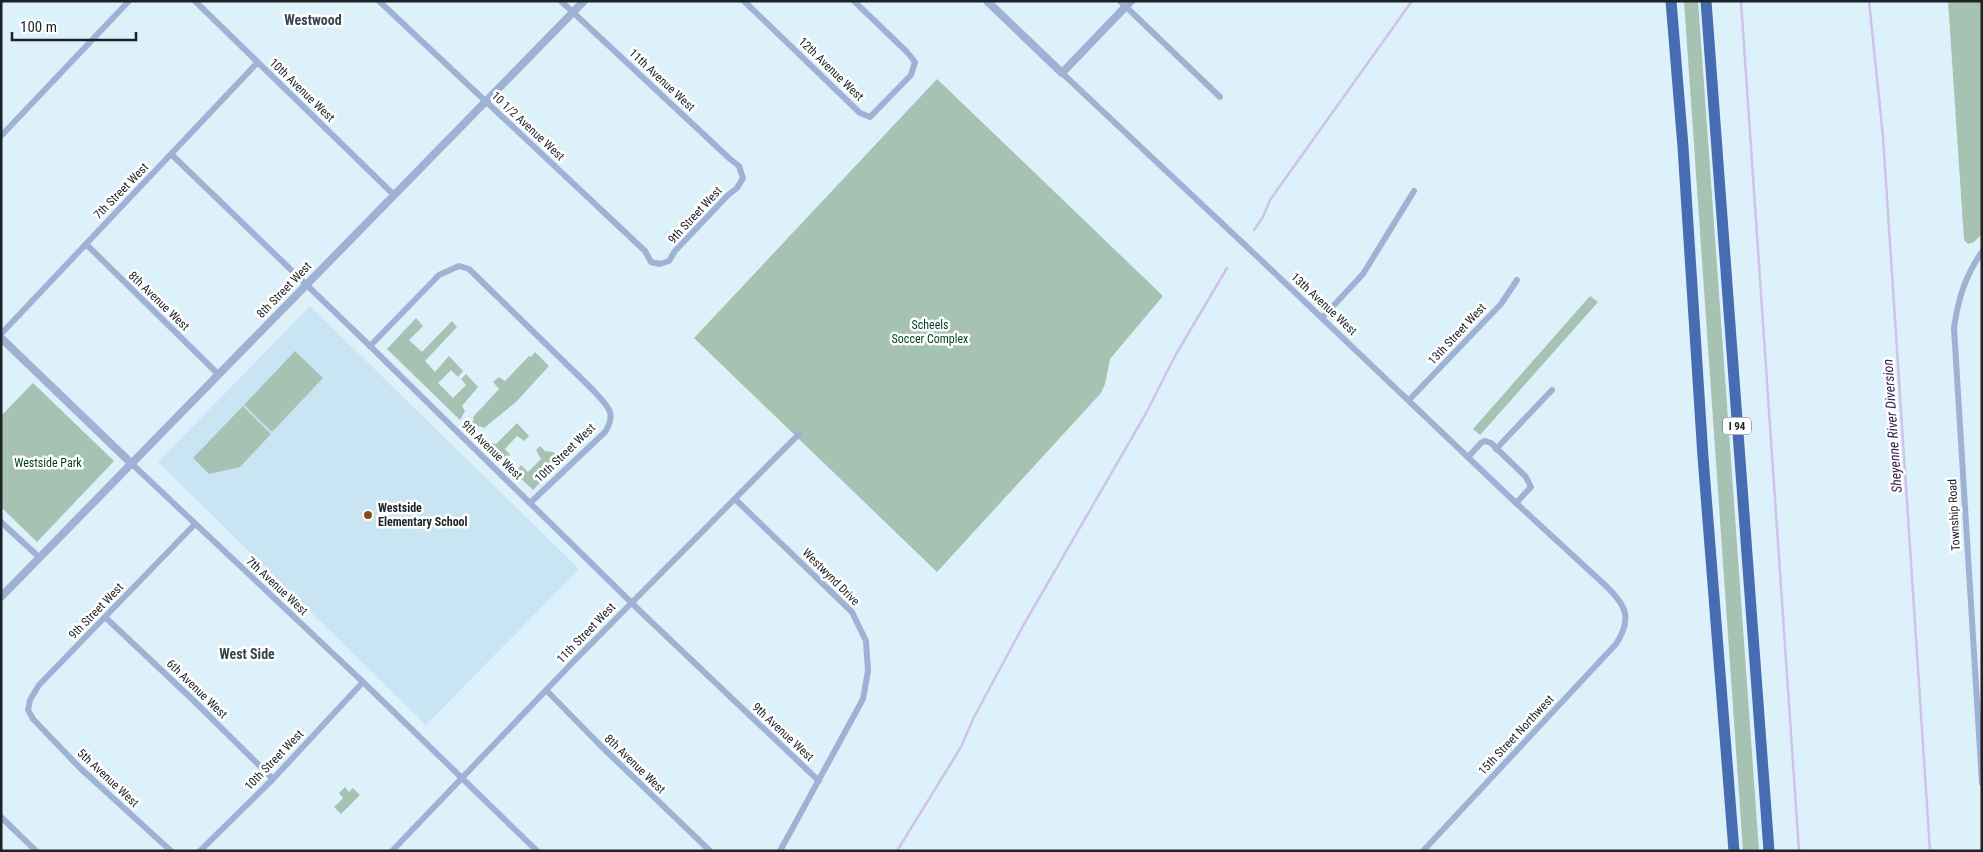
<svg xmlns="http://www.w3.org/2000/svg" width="1983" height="852" font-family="'Roboto Condensed',sans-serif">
  <rect width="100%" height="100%" fill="#ddf1fa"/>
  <polygon fill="#c9e5f3" points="310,306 579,569 426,725 158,462"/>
  <g fill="#a6c2b2">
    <polygon points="1684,1 1698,1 1759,851 1743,851"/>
    <polygon points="1948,1 1982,1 1982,234 1974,242 1968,244 1964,240"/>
    <polygon points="937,79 1163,296 1110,359 1105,384 1101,393 937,572 694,338"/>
    <polygon points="1590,296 1598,302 1480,435 1473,429"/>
    <polygon points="416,318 423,326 409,340 422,352 452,321 457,327 425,361 435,372 449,356 463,371 458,377 451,370 438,383 453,398 466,385 461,379 466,374 478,387 462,406 465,411 460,420 387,349"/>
    <polygon points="295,351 323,378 272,432 244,405"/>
    <polygon points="535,352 549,366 516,402 484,428 480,426 476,428 474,432 465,425 470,424 474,420 473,417 499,389 493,382 499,377 505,381 529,356 531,357"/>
    <polygon points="33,383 114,461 37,542 1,507 1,416"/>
    <polygon points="243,406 271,434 240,467 209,474 193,458"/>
    <polygon points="517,423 529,436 524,441 517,436 505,449 510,455 504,462 479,439 496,444"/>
    <polygon points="540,446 545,451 553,452 562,460 533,490 515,473 521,465 528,472 541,459 536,450"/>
    <polygon points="345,787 349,792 353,788 360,795 341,814 334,807 343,798 339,793"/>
  </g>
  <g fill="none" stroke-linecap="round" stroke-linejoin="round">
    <g stroke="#cec3ec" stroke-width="2.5">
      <polyline points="1741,1 1799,851"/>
      <polyline points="1869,1 1883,137 1930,851"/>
      <polyline points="1254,230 1263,217 1270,200 1412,1"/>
      <polyline points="897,851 961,747 973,719 1023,626 1145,415 1175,356 1227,268"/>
    </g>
    <g stroke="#a0b2d4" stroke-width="6">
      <polyline points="195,1 393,194"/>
      <polyline points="379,1 645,251 651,262 660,264 669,261 675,251 728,195 737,188 743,178 739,166 730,159 561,1"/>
      <polyline points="744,1 860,113 870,117 911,75 915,62 907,52 854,1"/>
      <polyline points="1120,1 1220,97"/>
      <path d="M1062 73 1262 261 1516 503 1605 585C1626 605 1633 618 1616 644L1423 851"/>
      <polyline points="1,136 129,1"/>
      <polyline points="172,155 370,346 642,613 819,781"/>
      <polyline points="86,244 218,374"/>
      <path d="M1982 252C1965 276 1958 299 1954 328L1982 783"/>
      <polyline points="1322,318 1363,274 1414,191"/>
      <polyline points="1,334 257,63"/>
      <path d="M370 346 439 275 459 266 469 269 593 390C606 405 618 412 605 432L530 503"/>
      <polyline points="1409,400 1501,304 1517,280"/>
      <polyline points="1496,449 1552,390"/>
      <polyline points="1469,456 1481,443 1485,441 1491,443 1526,477 1531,487 1516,503"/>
      <polyline points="131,463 363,682 537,851"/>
      <polyline points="735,499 852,612 866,641 868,671 863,699 780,851"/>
      <polyline points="1,522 40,558"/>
      <polyline points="105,617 194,701 273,779"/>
      <polyline points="547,691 601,746 710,851"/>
      <polyline points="1,817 36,851"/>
      <polyline points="171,851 80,768 33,719 28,710 30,700 39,685 195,524"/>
      <polyline points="200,851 273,779 363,682"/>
      <polyline points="392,851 572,663 799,434"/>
    </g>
    <g stroke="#a0b2d4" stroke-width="8">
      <polyline points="987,1 1062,73 1131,1"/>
      <polyline points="1,338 131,463"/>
      <polyline points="1,597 584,1"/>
    </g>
    <g stroke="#486cb2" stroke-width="11">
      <polyline points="1671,1 1683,147 1703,457 1734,851"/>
      <polyline points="1706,1 1769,851"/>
    </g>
  </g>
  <circle fill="#8b4b14" stroke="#fff" stroke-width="2" cx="368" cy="515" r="5"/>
  <g text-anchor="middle" stroke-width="5" stroke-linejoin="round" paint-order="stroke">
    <rect fill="#fff" stroke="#606568" stroke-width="1" x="1723" y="417.5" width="28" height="17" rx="4"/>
    <g font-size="11" font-weight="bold" fill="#1c2327">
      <text x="1737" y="430">I 94</text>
    </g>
    <g font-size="12" fill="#1c2327" stroke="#fff">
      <text transform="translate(831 69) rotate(44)" y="4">12th Avenue West</text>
      <text transform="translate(662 80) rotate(43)" y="4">11th Avenue West</text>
      <text transform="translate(302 90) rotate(44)" y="4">10th Avenue West</text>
      <text transform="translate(528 126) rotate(43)" y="4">10 1/2 Avenue West</text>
      <text transform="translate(121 191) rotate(-46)" y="4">7th Street West</text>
      <text transform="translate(695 215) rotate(-47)" y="4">9th Street West</text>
      <text transform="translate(284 290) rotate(-46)" y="4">8th Street West</text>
      <text transform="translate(159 301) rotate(44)" y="4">8th Avenue West</text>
      <text transform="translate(1324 304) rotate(43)" y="4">13th Avenue West</text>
      <text transform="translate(1457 334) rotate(-47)" y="4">13th Street West</text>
      <text transform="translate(492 450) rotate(44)" y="4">9th Avenue West</text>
      <text transform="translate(565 453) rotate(-44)" y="4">10th Street West</text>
      <text transform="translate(1954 515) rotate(-93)" y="4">Township Road</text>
      <text transform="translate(831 577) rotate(45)" y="4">Westwynd Drive</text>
      <text transform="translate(277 586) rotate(43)" y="4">7th Avenue West</text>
      <text transform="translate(96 611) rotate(-46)" y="4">9th Street West</text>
      <text transform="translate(586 633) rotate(-46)" y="4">11th Street West</text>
      <text transform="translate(197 689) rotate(44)" y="4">6th Avenue West</text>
      <text transform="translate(783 732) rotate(43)" y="4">9th Avenue West</text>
      <text transform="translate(1516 735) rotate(-47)" y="4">15th Street Northwest</text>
      <text transform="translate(274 760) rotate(-46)" y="4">10th Street West</text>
      <text transform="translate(635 764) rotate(44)" y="4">8th Avenue West</text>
      <text transform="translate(108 778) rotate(43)" y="4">5th Avenue West</text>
    </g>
    <g font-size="12" fill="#023c24" stroke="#fff">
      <text x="930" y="329">Scheels<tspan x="930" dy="14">Soccer Complex</tspan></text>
      <text x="48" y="467">Westside Park</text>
    </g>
    <g font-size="12" font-weight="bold" fill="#1c2327" stroke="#fff" text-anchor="start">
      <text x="378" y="512">Westside<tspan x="378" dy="14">Elementary School</tspan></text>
    </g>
    <g font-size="14" font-weight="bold" fill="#35464d" stroke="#fff">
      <text x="313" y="25">Westwood</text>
      <text x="247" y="659">West Side</text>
    </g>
    <g font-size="14" font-style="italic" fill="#352355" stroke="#fff">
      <text transform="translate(1892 426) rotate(-94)" y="5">Sheyenne River Diversion</text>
    </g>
  </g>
  <rect width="1983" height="852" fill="none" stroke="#1c2327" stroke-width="5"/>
  <path d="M12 32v8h124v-8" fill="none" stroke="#1c2327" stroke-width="2.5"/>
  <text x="20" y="32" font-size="15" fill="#1c2327" stroke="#ffffff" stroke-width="4" paint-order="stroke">100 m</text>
</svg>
